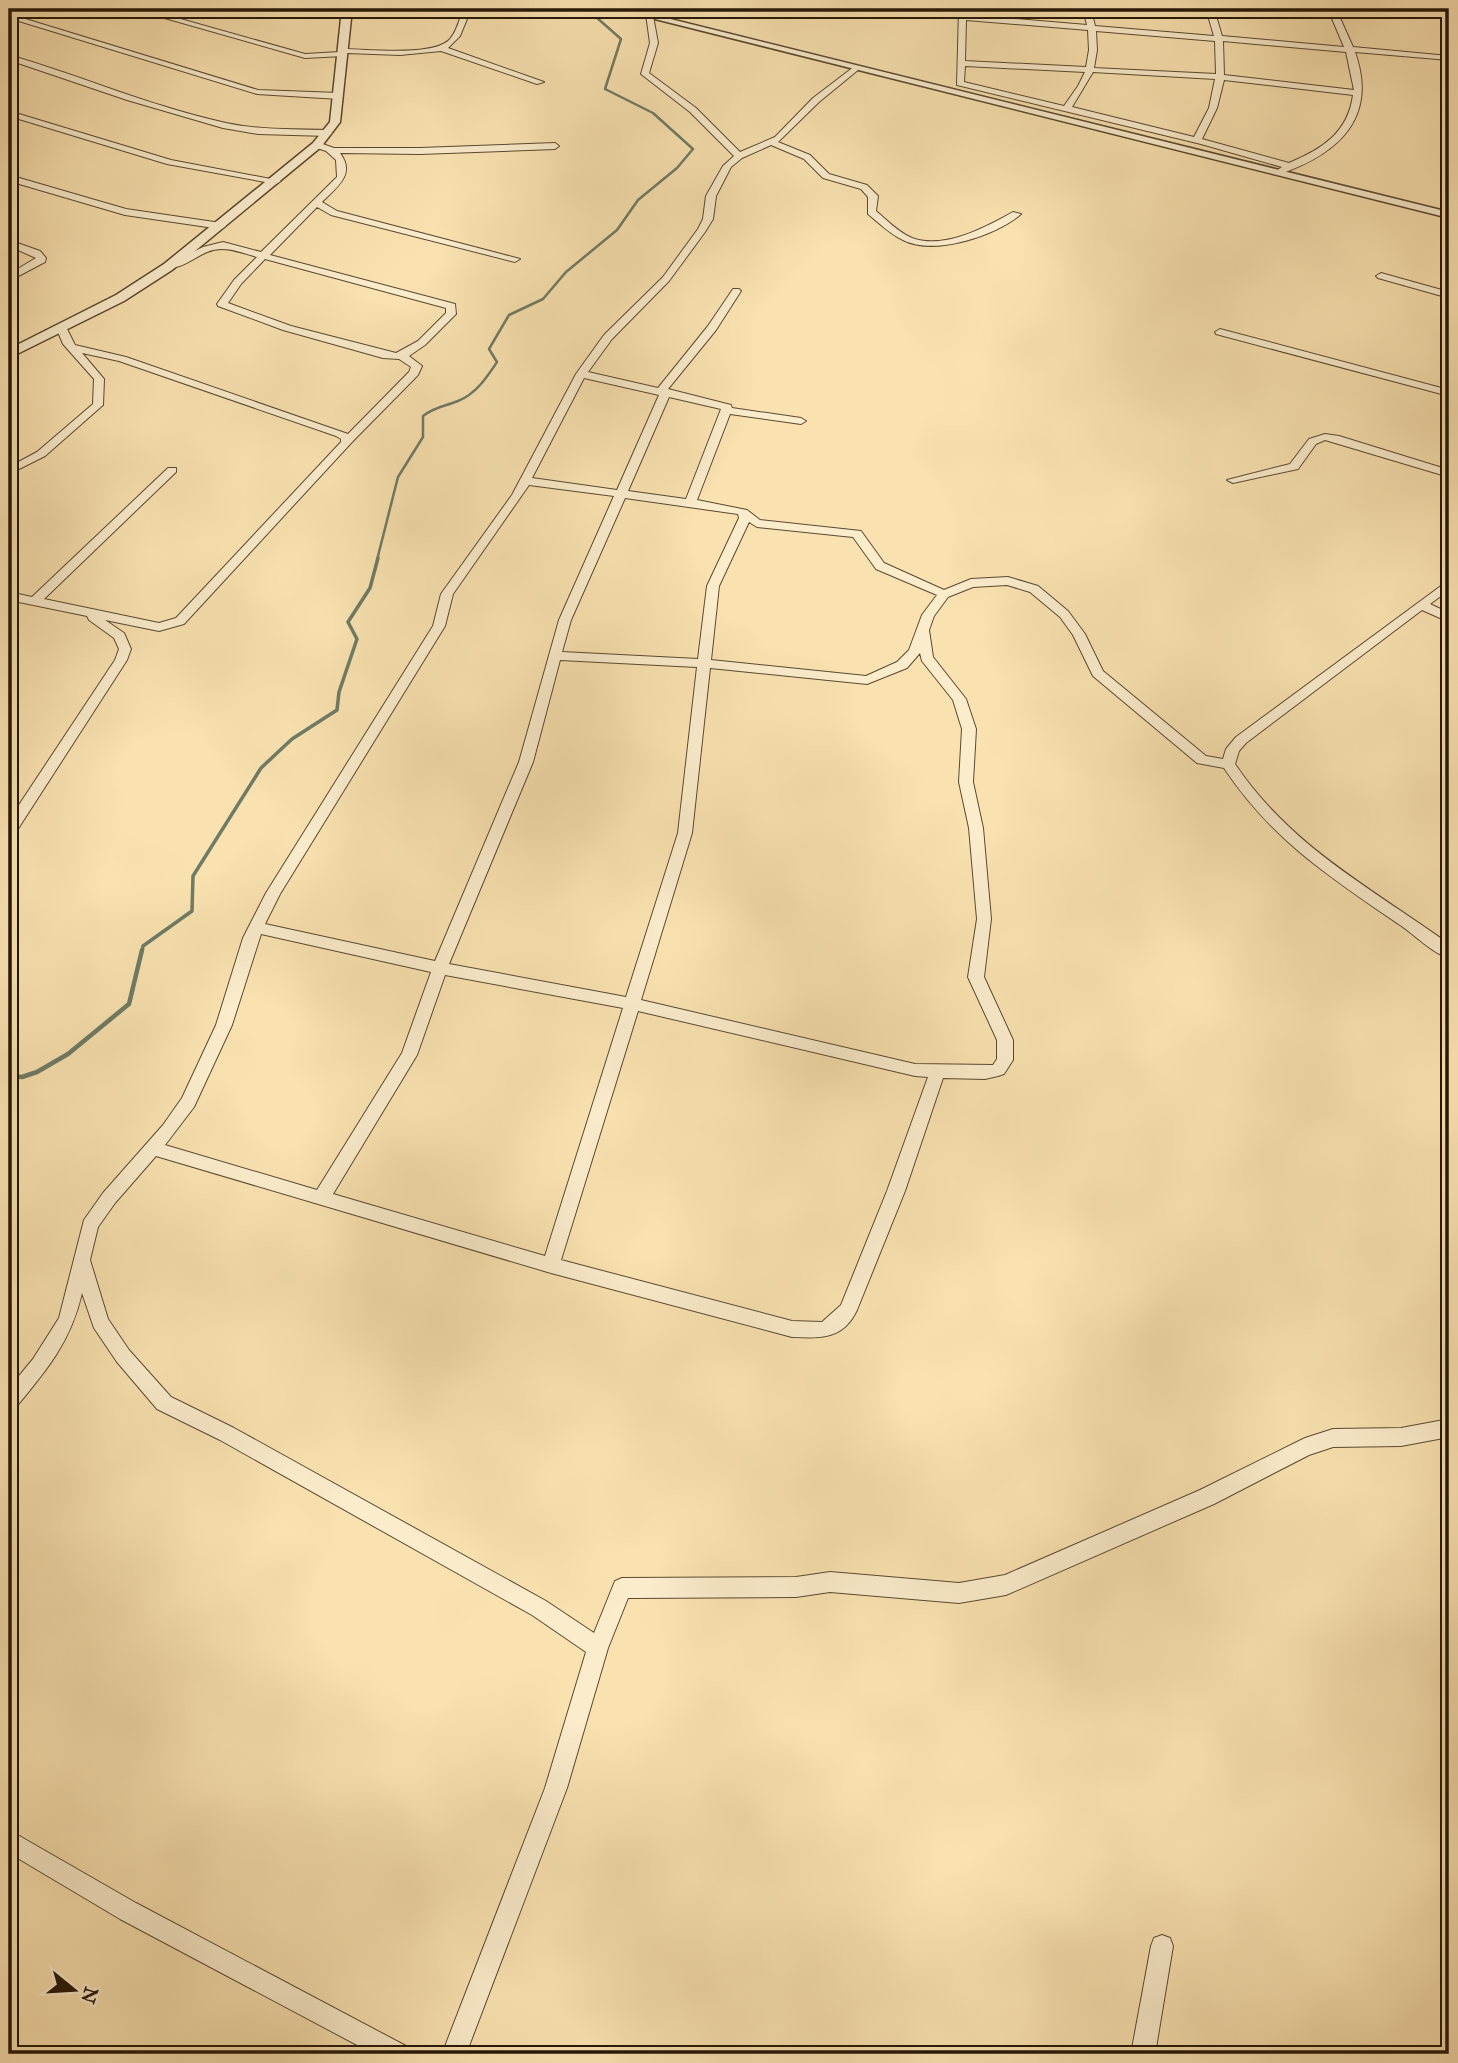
<svg xmlns="http://www.w3.org/2000/svg" width="1458" height="2063" font-family="'IM FELL Great Primer',serif">
  <rect width="100%" height="100%" fill="#f9e2b0"/>
  <filter id="stains"><feTurbulence type="fractalNoise" baseFrequency=".00286" numOctaves="4"/><feColorMatrix values="0 0 0 0 .2 0 0 0 0 .09 0 0 0 0 .02 0 0 0 .5 -.17"/></filter>
  <radialGradient id="worn" r=".72"><stop offset=".6" stop-color="#630" stop-opacity="0"/><stop offset="1" stop-color="#630" stop-opacity=".3"/></radialGradient>
  <g fill="none" stroke-linecap="round" stroke-linejoin="round">
    <path stroke="#6e7b66" stroke-width="2.5" d="M377 560 398 477 423 437V416C434 407 446 406 458 401 476 394 487 377 497 362L489 349 509 315 543 299 566 272 617 230 638 200 677 168 693 149 653 113 605 89 621 39 587 9"/>
    <polyline stroke="#6e7b66" stroke-width="3.5" points="142,952 143,946 192,911 193,876 261,768 292,739 337,710 339,692 357,639 348,622 370,588 378,558"/>
    <polyline stroke="#6e7b66" stroke-width="4.5" points="9,1076 22,1077 37,1072 68,1054 129,1004 142,950"/>
    <defs>
      <g id="minor">
        <path d="M133 9H145L305 54 340 52 343 49C366 49 435 57 450 39 457 31 460 18 463 9H471L460 36 448 48 544 82 537 84 441 51 400 55 347 53 343 56 305 58Z"/>
        <polygon points="290,9 309,9 350,16 346,18"/>
        <path d="M959 9H967V15L1087 25 1083 9H1091L1095 26 1214 36 1206 9H1214L1222 36 1344 47 1328 9H1336L1353 47 1449 56V60L1355 52C1378 117 1340 153 1280 174L1276 171 1282 167 1201 144 957 85ZM966 20 1088 30 1089 50 1086 67 965 61ZM1096 31 1215 41 1216 74 1094 68 1097 50ZM1223 41 1346 52 1354 90 1224 75ZM965 66 1085 72 1078 86 1064 106 964 82ZM1093 72 1215 79 1209 108 1194 137 1072 107ZM1224 80 1353 95C1348 133 1322 149 1289 163L1202 139 1217 108Z"/>
        <polygon points="1408,9 1449,10 1449,14 1412,11"/>
        <polygon points="9,14 258,90 339,93 343,96 339,99 257,94 9,18"/>
        <path d="M646 14 653 16 658 43 649 73 696 108 740 152 775 137 813 98 855 66 858 70 819 102 778 142 810 155 829 174 867 185 878 196 876 211C887 220 898 232 912 238 944 250 986 227 1013 212L1021 214C996 236 934 256 903 240 890 234 879 223 868 214V197L861 189 823 178 804 159 771 145 742 158 731 167 716 196 713 219 705 232 669 281 612 339 588 372 658 388 708 326 733 289H739L741 291 716 330 668 389 731 405 732 408 801 418 806 421 801 424 730 414 697 500 747 510 760 520 861 531 884 563 944 590 971 579 1008 577 1038 586 1068 611 1085 634 1103 671 1206 756 1223 759 1226 749 1236 737 1449 580V590L1430 604 1449 613V622L1422 610 1246 743 1239 751 1235 764C1290 846 1371 888 1449 944V958C1432 953 1415 935 1400 925 1330 877 1272 840 1224 768L1197 763 1093 676 1073 635 1060 617 1030 592 1007 585 973 587 948 597 934 616 929 630 933 657 966 699 976 729 973 782 983 828 991 919 984 977 1013 1040V1060L1004 1074 998 1076 985 1079 943 1078 905 1191 857 1310C843 1340 820 1338 792 1337L551 1273 156 1156 115 1203 98 1227 90 1260 108 1319 129 1350 171 1397 234 1428 546 1601 594 1633 615 1581 622 1578 796 1577 830 1572 959 1583 1005 1575 1200 1490 1305 1438 1333 1429 1401 1428 1449 1419V1437L1401 1446 1333 1447 1309 1455 1214 1504 1006 1595 959 1603 830 1592 796 1597 628 1598 608 1648 567 1788 466 2054H442L545 1788 586 1652 532 1615 220 1440 157 1409 117 1362 94 1328 82 1293C71 1341 47 1370 16 1407L9 1410V1388L33 1359 59 1318 84 1220 103 1193 163 1125 182 1098 216 1025 243 938 266 893 433 626 441 594 512 495 576 374 604 335 663 277 698 229 703 219 706 196 723 166 734 156 690 112 641 74 650 43ZM584 378 659 395 617 490 532 478ZM669 397 721 409 686 499 628 491ZM529 485 614 496 559 620 519 762 435 961 265 924 280 894 445 626 453 594ZM625 498 738 514 739 518 707 586 698 659 562 652 571 620ZM749 522 757 527 853 537 876 569 937 595 922 615 909 650 897 662 866 676 711 660 719 586ZM920 653 922 661 953 700 962 729 959 782 969 828 977 919 968 977 997 1040V1059L993 1065 915 1064 641 1000 692 833 710 668 867 684 907 668ZM560 660 697 667 678 833 626 997 449 964 533 762ZM261 934 431 972 402 1053 317 1190 165 1145 194 1107 232 1025ZM445 975 623 1008 545 1256 333 1194 417 1055ZM638 1011 915 1076 928 1077 887 1191 841 1305 822 1322 792 1321 561 1260Z"/>
        <path d="M9 55C82 76 152 107 226 123 259 130 294 129 328 130L332 133 328 136 258 134 223 128 127 100 9 60Z"/>
        <polygon points="9,111 171,160 281,181 276,184 167,164 9,116"/>
        <path d="M317 142 334 148H420L555 143 559 146 555 149 420 154 340 153C356 174 337 187 322 202L337 211 520 259 515 262 331 215 317 207 270 255 455 304 456 314 425 345 409 356 422 366 418 375 352 442 184 624 159 631 105 620 124 633 131 649 127 660 14 835 9 836V820L115 660 119 649 114 638 89 620 87 616 9 600V592L32 597 168 468H176V472L44 599 159 623 176 618 341 442V439L336 436 119 361 82 353 104 379 103 405 45 456 9 474V467L37 452 93 404 94 379 63 344 56 327 57 325H65L75 345 126 357 348 434 409 372 411 367 399 359 383 358 283 330 218 306 217 304 234 280 257 257C239 252 224 245 207 252 195 257 176 273 165 266L203 247 223 242 261 252 337 177 336 160 326 151 314 147V143ZM265 259 446 308V313L418 341 396 353 291 326 228 303 241 284Z"/>
        <polygon points="9,175 126,209 221,223 226,226 221,229 125,215 9,181"/>
        <polygon points="9,240 40,251 46,258 45,262 9,281 9,274 36,258 9,246"/>
        <polygon points="1381,273 1449,292 1449,298 1378,278 1376,276"/>
        <polygon points="1220,329 1449,390 1449,396 1216,334 1215,332"/>
        <polygon points="1325,434 1339,436 1449,470 1449,477 1325,440 1316,444 1298,469 1233,483 1227,480 1290,464 1309,439"/>
        <polygon points="9,1830 136,1903 406,2046 410,2054 374,2054 120,1919 9,1853"/>
        <polygon points="1162,1935 1170,1938 1173,1946 1155,2054 1131,2054 1151,1946 1154,1938"/>
      </g>
      <g id="tertiary">
        <polygon points="342,9 352,9 340,122 321,147 172,270 124,301 9,358 9,349 116,295 164,264 313,143 330,122"/>
        <polygon points="615,9 630,9 1449,212 1449,218"/>
      </g>
    </defs>
    <use href="#minor" stroke="#5a4931" stroke-width="2"/>
    <use href="#tertiary" stroke="#5a4931" stroke-width="3"/>
    <use href="#minor" fill="#fbeccc" fill-rule="evenodd"/>
    <use href="#tertiary" fill="#fbeccc" fill-rule="evenodd"/>
  </g>
  <rect width="1458" height="2063" fill="none" stroke="#f9e2b0" stroke-width="35"/>
  <rect x="10" y="10" width="1437" height="2042" fill="none" stroke="#251607" stroke-width="3.5"/>
  <rect x="18" y="18" width="1423" height="2028" fill="none" stroke="#251607" stroke-width="2"/>
  <g transform="translate(74 1990) rotate(108)" stroke="#fbeccc" stroke-width="5" paint-order="stroke">
  <path d="M0-5L12 26L0 18L-12 26Z" fill="#251607"/>
  <text y="-10" font-size="19" font-weight="bold" text-anchor="middle" fill="#251607">N</text>
  </g>
  <rect width="100%" height="100%" filter="url(#stains)"/>
  <rect width="100%" height="100%" fill="url(#worn)"/>
</svg>
